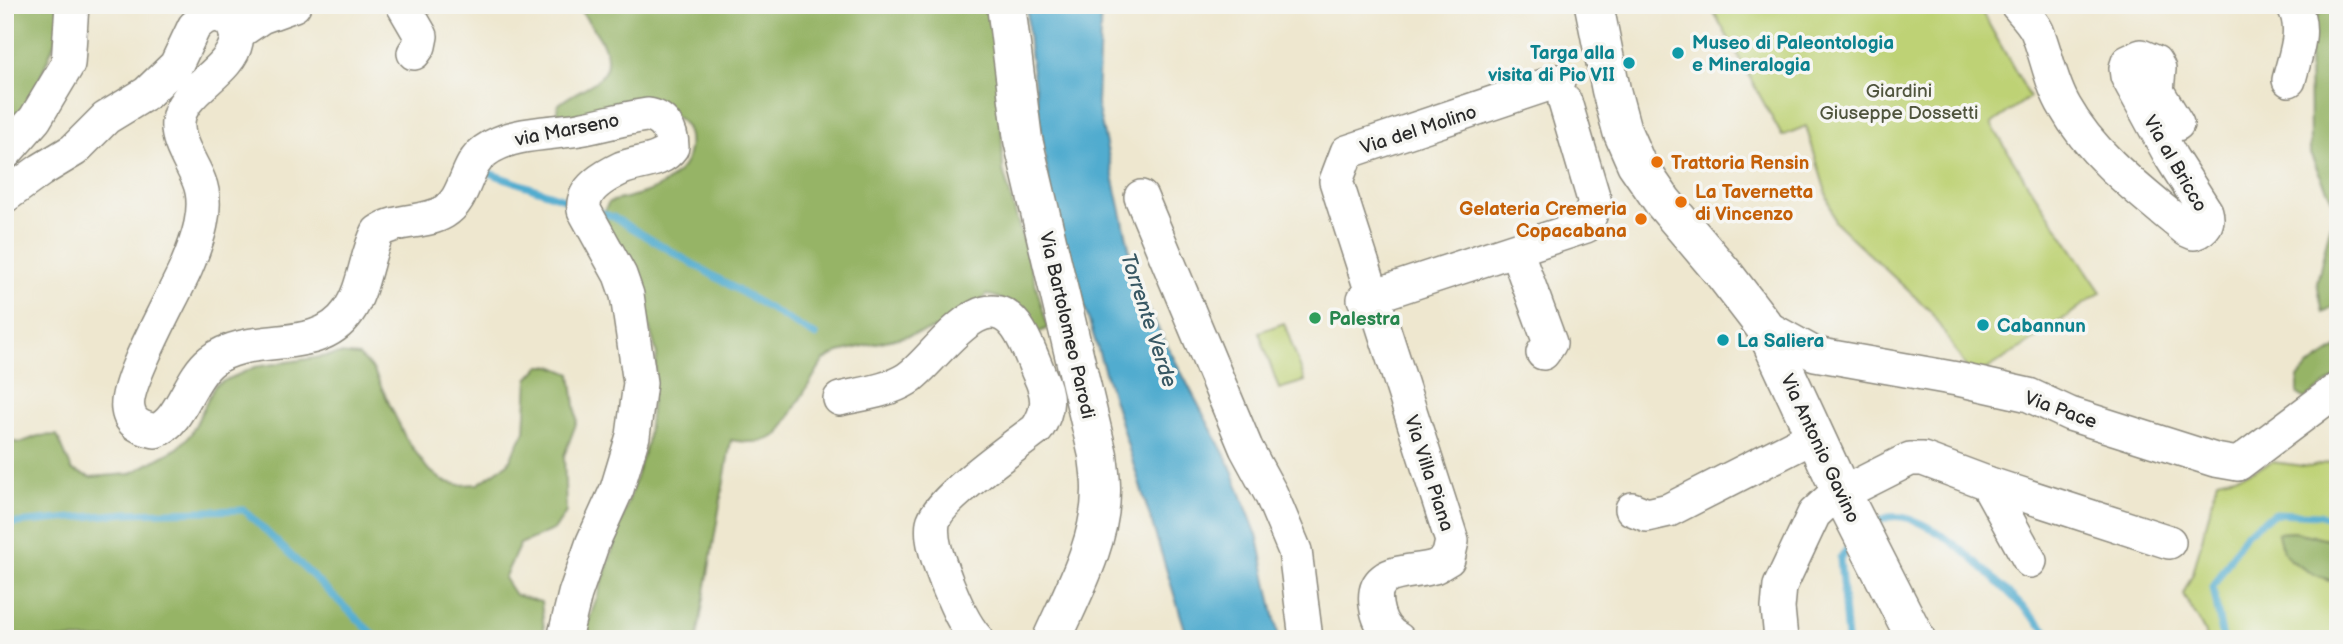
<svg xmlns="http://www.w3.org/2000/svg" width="2343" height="644" font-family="'Balsamiq Sans',sans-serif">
  <rect width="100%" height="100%" fill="#f6f6f2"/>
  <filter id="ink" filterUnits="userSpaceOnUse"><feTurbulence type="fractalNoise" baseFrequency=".0143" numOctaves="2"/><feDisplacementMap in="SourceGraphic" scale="14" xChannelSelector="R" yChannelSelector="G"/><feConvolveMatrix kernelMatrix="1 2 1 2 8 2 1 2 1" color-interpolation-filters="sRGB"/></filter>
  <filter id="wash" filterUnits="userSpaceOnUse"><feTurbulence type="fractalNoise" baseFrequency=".00686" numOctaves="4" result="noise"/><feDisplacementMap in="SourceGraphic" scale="28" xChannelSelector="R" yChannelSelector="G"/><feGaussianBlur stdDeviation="1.57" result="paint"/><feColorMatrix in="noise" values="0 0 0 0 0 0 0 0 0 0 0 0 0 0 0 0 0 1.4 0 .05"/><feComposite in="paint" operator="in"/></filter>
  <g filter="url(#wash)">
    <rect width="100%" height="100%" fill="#eee7cf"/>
    <g fill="#bed275" stroke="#747e50" stroke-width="2">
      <polygon points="1710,5 1978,5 2030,97 1991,124 2028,184 2101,292 2035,339 1973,378 1930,311 1835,222 1806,126 1782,136"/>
      <polygon points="1284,323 1305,381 1279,389 1259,332"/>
      <path d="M2338 460V541L2293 532 2278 533 2327 581H2338V639H2207C2202 621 2191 611 2183 594L2193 573 2218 480 2247 473 2273 462 2310 467Z"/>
    </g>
    <g fill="#96b466" stroke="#607048" stroke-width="2">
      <polygon points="5,5 61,5 59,32 28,108 5,134"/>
      <path d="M576 5H997L1003 170 1048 328 1036 334C1023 320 1007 295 986 295L970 316 944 327 839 352 823 361 779 434C763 444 749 443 731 440L697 639H582L598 595 647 443 657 354 638 287 603 220 605 209 609 202C634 196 660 192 678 172 686 165 687 159 689 149 692 125 680 118 661 108 655 106 648 100 641 100 614 98 589 116 562 117L557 112 558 105C569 95 583 90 596 81 625 60 590 25 576 5Z"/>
      <polygon points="2326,5 2338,5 2338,305 2323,313 2317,282 2335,206 2310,154 2309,27"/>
      <polygon points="2338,347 2338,376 2305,399 2298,394 2298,378 2308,367"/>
      <polygon points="340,354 359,356 373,369 405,437 427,468 443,481 460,485 478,484 508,463 525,431 528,379 540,366 552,366 571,374 577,421 564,456 566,512 555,529 520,544 504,578 515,595 541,602 545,639 5,639 5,440 20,443 38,436 57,435 72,470 90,477 130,474 178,448 191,434 215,385 255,367"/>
      <path d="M2293 532 2338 541V581C2324 581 2295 566 2286 555 2281 548 2279 541 2278 533Z"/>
    </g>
    <polygon fill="#51accf" stroke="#3e6c7d" stroke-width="2" points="1027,5 1101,5 1097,104 1139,292 1229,463 1258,538 1279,639 1188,639 1051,199 1029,45"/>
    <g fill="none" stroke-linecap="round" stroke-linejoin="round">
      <g stroke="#51accf" stroke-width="7">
        <polyline points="486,172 575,203"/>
        <polyline points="599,212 613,217 816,336"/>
        <polyline points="5,524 128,513 244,510 378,639"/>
        <path d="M1870 527C1875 524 1883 518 1889 517 1934 508 2015 601 2046 630L2052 639"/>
        <polyline points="1847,639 1840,558 1853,542"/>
        <polyline points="2223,639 2213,587 2246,533 2275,513 2320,515 2338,521"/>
      </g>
    </g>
  </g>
  <g filter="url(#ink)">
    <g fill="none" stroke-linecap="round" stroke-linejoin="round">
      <defs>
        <g id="minor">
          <polyline points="403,5 421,36 419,46 414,53"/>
          <path d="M2017 5C2024 13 2032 21 2037 31 2047 56 2051 84 2065 107 2093 157 2144 194 2187 230L2194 233C2205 229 2209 223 2206 212L2171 157 2127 76 2126 68 2128 62 2141 56 2155 62 2159 69 2157 91 2177 124"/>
          <polyline points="236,34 261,17 294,5"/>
          <path d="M2289 80C2295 55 2307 29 2293 5"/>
          <polyline points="5,153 35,119 68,64 72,5"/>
          <path d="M5 196 41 170 74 150 106 118 147 93 176 65 194 27C199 22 204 17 211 16 226 12 239 28 236 42 230 73 180 90 178 122 176 142 192 163 199 181 210 208 197 242 186 268 174 296 123 384 128 409 130 424 142 428 155 431 181 423 188 379 211 361 250 330 317 357 348 312 365 288 365 257 378 232 398 218 424 224 444 212 467 198 464 166 485 151 511 132 549 134 579 129 602 125 624 118 647 115 664 117 672 131 672 147 661 163 639 161 622 168 605 176 581 189 584 210L620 275 627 295 640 383 633 436 617 489 593 542 575 594 564 639"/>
          <polyline points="1141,197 1246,448 1271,494 1295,551 1306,639"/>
          <polyline points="1516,250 1550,343 1543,353"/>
          <polyline points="1364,299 1586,226 1595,203 1565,102"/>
          <polyline points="1764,326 1815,354 1957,379 2029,395 2070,414 2215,460 2238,464 2338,389"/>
          <path d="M840 399C861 394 888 391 907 379 935 361 981 280 1016 326 1026 339 1032 358 1039 374 1049 395 1050 409 1037 429 1016 445 937 501 933 523 930 542 940 564 946 581 954 600 963 624 977 639"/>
          <polyline points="1987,483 2169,542"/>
          <polyline points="1632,509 1647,515 1669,510 1814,436"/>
          <path d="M1398 639C1388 634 1381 624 1378 614 1365 566 1407 575 1434 567 1439 565 1444 561 1448 559L1452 541 1336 181 1347 152 1558 81"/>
          <polyline points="1781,639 1778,608 1780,586 1814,514 1829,500 1910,459 1923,459 1987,483 2030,561"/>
        </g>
        <g id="major">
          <path d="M1006 5 1023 140 1098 455C1099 466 1101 477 1101 488 1102 541 1073 592 1052 639"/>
          <polyline points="1594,5 1611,90 1622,131 1636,163 1663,202 1724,274 1764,326 1842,494 1916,639"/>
        </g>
      </defs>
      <use href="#minor" stroke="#8c897d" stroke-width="36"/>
      <use href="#major" stroke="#8c897d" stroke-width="41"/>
      <use href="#minor" stroke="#fff" stroke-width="33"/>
      <use href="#major" stroke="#fff" stroke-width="38"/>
    </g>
  </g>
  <g fill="#0f9aa8" stroke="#f6f6f2" stroke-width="2.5">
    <circle cx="1678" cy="53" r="7"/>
    <circle cx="1629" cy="63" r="7"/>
    <circle cx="1983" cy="325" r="7"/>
    <circle cx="1723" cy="340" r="7"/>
  </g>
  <g fill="#e8710a" stroke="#f6f6f2" stroke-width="2.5">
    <circle cx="1657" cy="162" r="7"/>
    <circle cx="1681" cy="202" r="7"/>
    <circle cx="1641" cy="219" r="7"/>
  </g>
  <circle fill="#2e9e5b" stroke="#f6f6f2" stroke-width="2.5" cx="1315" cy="318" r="7"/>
  <g text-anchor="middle" stroke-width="7" stroke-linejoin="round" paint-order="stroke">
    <g font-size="19" font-weight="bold" fill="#0d838f" stroke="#f6f6f2" text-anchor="start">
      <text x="1692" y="49">Museo di Paleontologia<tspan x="1692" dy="22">e Mineralogia</tspan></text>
      <text x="1615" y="59" text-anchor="end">Targa alla<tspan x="1615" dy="22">visita di Pio VII</tspan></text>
      <text x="1997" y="332">Cabannun</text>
      <text x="1737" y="347">La Saliera</text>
    </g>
    <g font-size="19" fill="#50553e" stroke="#f6f6f2">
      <text x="1899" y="97">Giardini<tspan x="1899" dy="22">Giuseppe Dossetti</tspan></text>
    </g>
    <g font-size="19" fill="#2b2b2b" stroke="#f6f6f2">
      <text transform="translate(567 129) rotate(-11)" y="7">via Marseno</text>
      <text transform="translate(1418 129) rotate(-18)" y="7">Via del Molino</text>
      <text transform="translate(2176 163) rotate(60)" y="7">Via al Bricco</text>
      <text transform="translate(1068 325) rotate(77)" y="7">Via Bartolomeo Parodi</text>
      <text transform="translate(2061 409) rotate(20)" y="7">Via Pace</text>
      <text transform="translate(1821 448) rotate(65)" y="7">Via Antonio Gavino</text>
      <text transform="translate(1430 473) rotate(72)" y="7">Via Villa Piana</text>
    </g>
    <g font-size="19" font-weight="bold" fill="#c56008" stroke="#f6f6f2" text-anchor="start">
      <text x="1671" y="169">Trattoria Rensin</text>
      <text x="1695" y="198">La Tavernetta<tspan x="1695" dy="22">di Vincenzo</tspan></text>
      <text x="1627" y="215" text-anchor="end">Gelateria Cremeria<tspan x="1627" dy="22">Copacabana</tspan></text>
    </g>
    <g font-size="19" font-weight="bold" fill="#27864d" stroke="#f6f6f2" text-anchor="start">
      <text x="1329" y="325">Palestra</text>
    </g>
    <g font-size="21" font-style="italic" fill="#385864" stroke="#f6f6f2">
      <text transform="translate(1149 320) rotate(72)" y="7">Torrente Verde</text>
    </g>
  </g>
  <rect width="2343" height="644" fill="none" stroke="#f6f6f2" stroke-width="28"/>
</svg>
